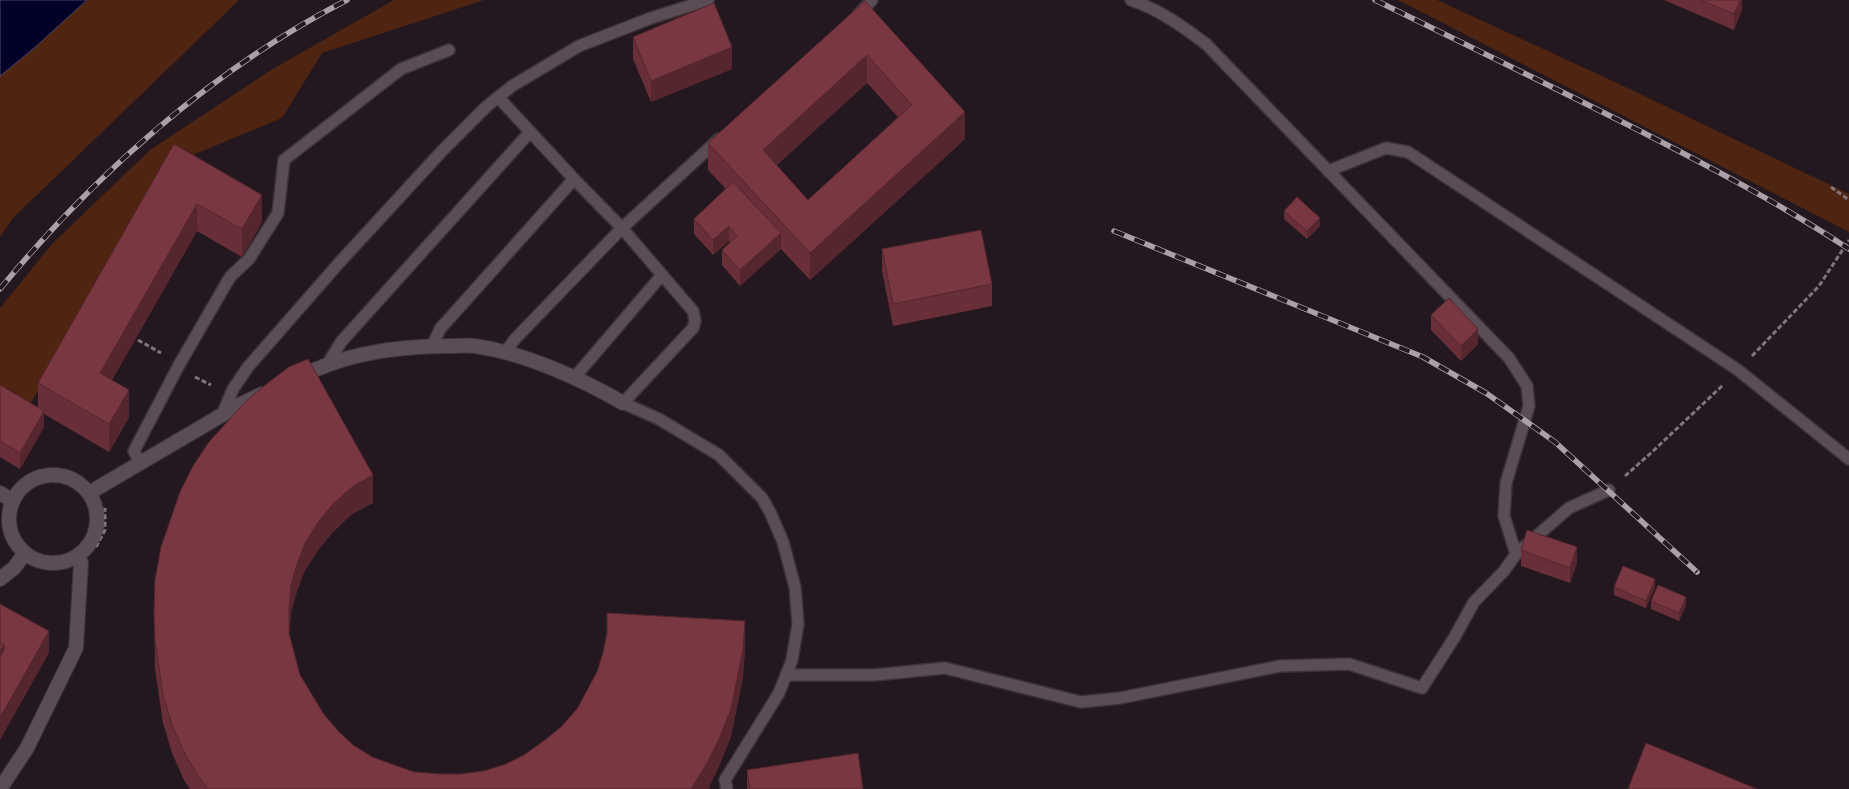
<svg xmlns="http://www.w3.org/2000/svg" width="1849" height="789" font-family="Signika,sans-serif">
  <rect width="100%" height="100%" fill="#241820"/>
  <g fill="#4f2410">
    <polygon points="88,0 239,0 12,219 0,237 0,76"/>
    <polygon points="394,0 484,0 322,53 282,118 176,162 30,404 0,393 0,308 52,244 150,150 271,70"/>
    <polygon points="1398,0 1437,0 1617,83 1849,194 1849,232"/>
  </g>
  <polygon fill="#030028" stroke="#4d4866" points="0,0 87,0 32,50 0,76"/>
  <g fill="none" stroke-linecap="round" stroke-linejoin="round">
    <defs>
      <g id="service">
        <path d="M1131 0C1160 10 1182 26 1206 44L1509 358 1527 386 1529 406 1506 483 1504 516 1516 554"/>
        <polyline points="858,15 872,0"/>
        <polyline points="498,97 574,179 622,228 693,311 695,321 693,328 623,403 659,419 719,455 762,498 770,512 783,542 795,587 798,624 792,660 779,693 725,780 727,789"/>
        <polyline points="1328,171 1386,148 1408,152 1738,370 1849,459"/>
        <polyline points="432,346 440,329 574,179"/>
        <polyline points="505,353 515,339 622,228 719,139"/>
        <polyline points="327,365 341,342 530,132"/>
        <polyline points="574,378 662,275"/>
        <polyline points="222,415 233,389 248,367 339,263 442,151 486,107 512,86 579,46 651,18 708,0"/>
        <polyline points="140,463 134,451 179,365 230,277 249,259 278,213 284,160 401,69 449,50"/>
        <polyline points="786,675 874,675 945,668 1081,702 1120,698 1280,666 1349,664 1422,688 1454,638 1474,602 1504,571 1516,554 1569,508 1609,490"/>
      </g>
      <g id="minor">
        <path d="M297 377C310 372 323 366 336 362 371 350 415 346 452 346 459 346 467 345 475 346 524 353 580 378 623 403"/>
        <circle cx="53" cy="519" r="44"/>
        <polyline points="0,493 13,501"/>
        <polyline points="89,493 239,405 262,394"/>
        <polyline points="0,579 14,568 25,553"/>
        <polyline points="0,789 27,748 76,648 81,563 78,556"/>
      </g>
    </defs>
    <use href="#service" stroke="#3c3339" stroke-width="14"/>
    <use href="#minor" stroke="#3c3339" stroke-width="16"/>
    <g stroke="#80757c" stroke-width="3" stroke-dasharray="5 2.5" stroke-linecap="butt">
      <polyline points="1831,187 1849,200"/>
      <polyline points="138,340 161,353"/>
      <polyline points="1752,356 1819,286 1849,240"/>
      <polyline points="195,377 211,385"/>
      <polyline points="1625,476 1652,452 1723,385"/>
      <polyline points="96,547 105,530 105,508"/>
    </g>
    <use href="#service" stroke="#5b4d56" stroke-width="11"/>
    <use href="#minor" stroke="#5b4d56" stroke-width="14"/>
    <defs>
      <g id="rail">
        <path d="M1375 0C1465 44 1555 88 1644 133 1714 169 1784 206 1849 249"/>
        <polyline points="1114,231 1423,357 1486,393 1555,442 1697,572"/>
        <path d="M0 289C94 175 214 68 347 0"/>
      </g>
    </defs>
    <use href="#rail" stroke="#aaa0a7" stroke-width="5.5"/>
    <use href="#rail" stroke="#241820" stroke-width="4" stroke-dasharray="11" stroke-linecap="butt"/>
  </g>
  <g fill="#682f38" fill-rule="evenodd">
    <polygon points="1664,0 1742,0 1742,10 1734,30"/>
    <path d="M865 1 965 139 810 280 781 249 740 286 722 265V250L730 242 729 241 713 255 694 234V219L726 189 708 170V143ZM867 83 898 117 808 200 776 165Z"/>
    <polygon points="633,37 732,69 651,102 633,59"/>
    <polygon points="174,144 262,222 242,257 197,231 112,380 129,417 109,452 44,414 44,427 20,469 0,457 0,385 38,408 38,383"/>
    <polygon points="1284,211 1320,226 1307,239 1284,219"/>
    <polygon points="882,249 992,284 992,306 893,326 882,271"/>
    <polygon points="1431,315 1478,344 1461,361 1431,330"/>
    <polygon points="373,503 352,514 333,532 319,549 305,570 297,591 291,612 289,633 300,675 323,713 338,731 353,745 372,757 414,772 439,774 460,774 484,771 506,764 745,648 743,677 731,736 719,766 708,789 190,789 184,780 172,753 163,723 155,668 154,614"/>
    <polygon points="1521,550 1577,563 1570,583 1521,566"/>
    <polygon points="1614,587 1655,587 1646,608 1614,595"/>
    <polygon points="1651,601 1686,605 1679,621 1651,609"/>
    <polygon points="747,770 863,789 747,789"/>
  </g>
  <g fill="#55262e">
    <polygon points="1740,0 1742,0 1742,10 1734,30 1734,14"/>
    <polygon points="732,47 732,69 651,102 651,81"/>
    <polygon points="867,55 867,83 763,178 763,150"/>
    <polygon points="965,112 965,139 810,280 810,253"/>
    <polygon points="262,195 262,222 242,257 242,229"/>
    <polygon points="197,204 197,231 100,401 100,373"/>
    <polygon points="1320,218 1320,226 1307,239 1307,231"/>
    <polygon points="729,226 729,241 713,255 713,240"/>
    <polygon points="781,233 781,249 740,286 740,270"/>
    <polygon points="1478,329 1478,344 1461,361 1461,346"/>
    <polygon points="129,390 129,417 109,452 109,424"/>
    <polygon points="44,411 44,427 20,469 20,453"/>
    <polygon points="373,475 373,503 352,514 333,532 319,549 305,570 297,591 291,612 289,636 289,609 291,585 297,564 305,543 319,521 333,504 352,487"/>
    <polygon points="1577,547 1577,563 1570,583 1570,568"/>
    <polygon points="1655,579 1655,587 1646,608 1646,601"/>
    <polygon points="1686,597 1686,605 1679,621 1679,613"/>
    <polygon points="745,621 745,648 743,677 731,736 719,766 708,789 691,789"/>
    <polygon points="49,631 49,653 0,740 0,718"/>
    <polygon points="4,645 4,672 0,679 0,651"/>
  </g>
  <g fill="#793741" stroke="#55262e" fill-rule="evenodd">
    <polygon points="1701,0 1740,0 1734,14"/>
    <path d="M865 1 965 112 810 253 708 143ZM867 55 912 105 808 200 763 150Z"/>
    <polygon points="714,3 732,47 651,81 633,37"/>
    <polygon points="174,144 262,195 242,229 197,204 100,373 129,390 109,424 38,383"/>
    <polygon points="733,182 781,233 740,270 722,250 737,236 729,226 713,240 694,219"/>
    <polygon points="1297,197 1320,218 1307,231 1284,211"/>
    <polygon points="981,230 992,284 893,304 882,249"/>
    <polygon points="1449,298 1478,329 1461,346 1431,315"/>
    <polygon points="308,359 373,475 352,487 333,504 319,521 305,543 297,564 291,585 289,609 289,634 300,675 323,713 338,731 353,745 372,757 414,772 439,774 460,774 484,771 506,764 524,755 545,740 561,727 577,709 597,672 603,653 607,633 607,613 745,621 743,649 731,709 719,739 706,765 691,789 208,789 198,776 184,752 172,725 163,695 155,640 154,614 155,580 161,547 180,492 193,466 209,442 246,401 269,382 289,367"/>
    <polygon points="0,385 44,411 20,453 0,441"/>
    <polygon points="1527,530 1577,547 1570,568 1521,550"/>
    <polygon points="1623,566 1655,579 1646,601 1614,587"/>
    <polygon points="1658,585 1686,597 1679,613 1651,601"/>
    <polygon points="0,604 49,631 0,718 0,657 4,650 4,645 0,643"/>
    <polygon points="0,643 4,645 0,651"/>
    <polygon points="1646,743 1757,789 1628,789"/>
    <polygon points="858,753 863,789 750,789 747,770"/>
  </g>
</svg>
